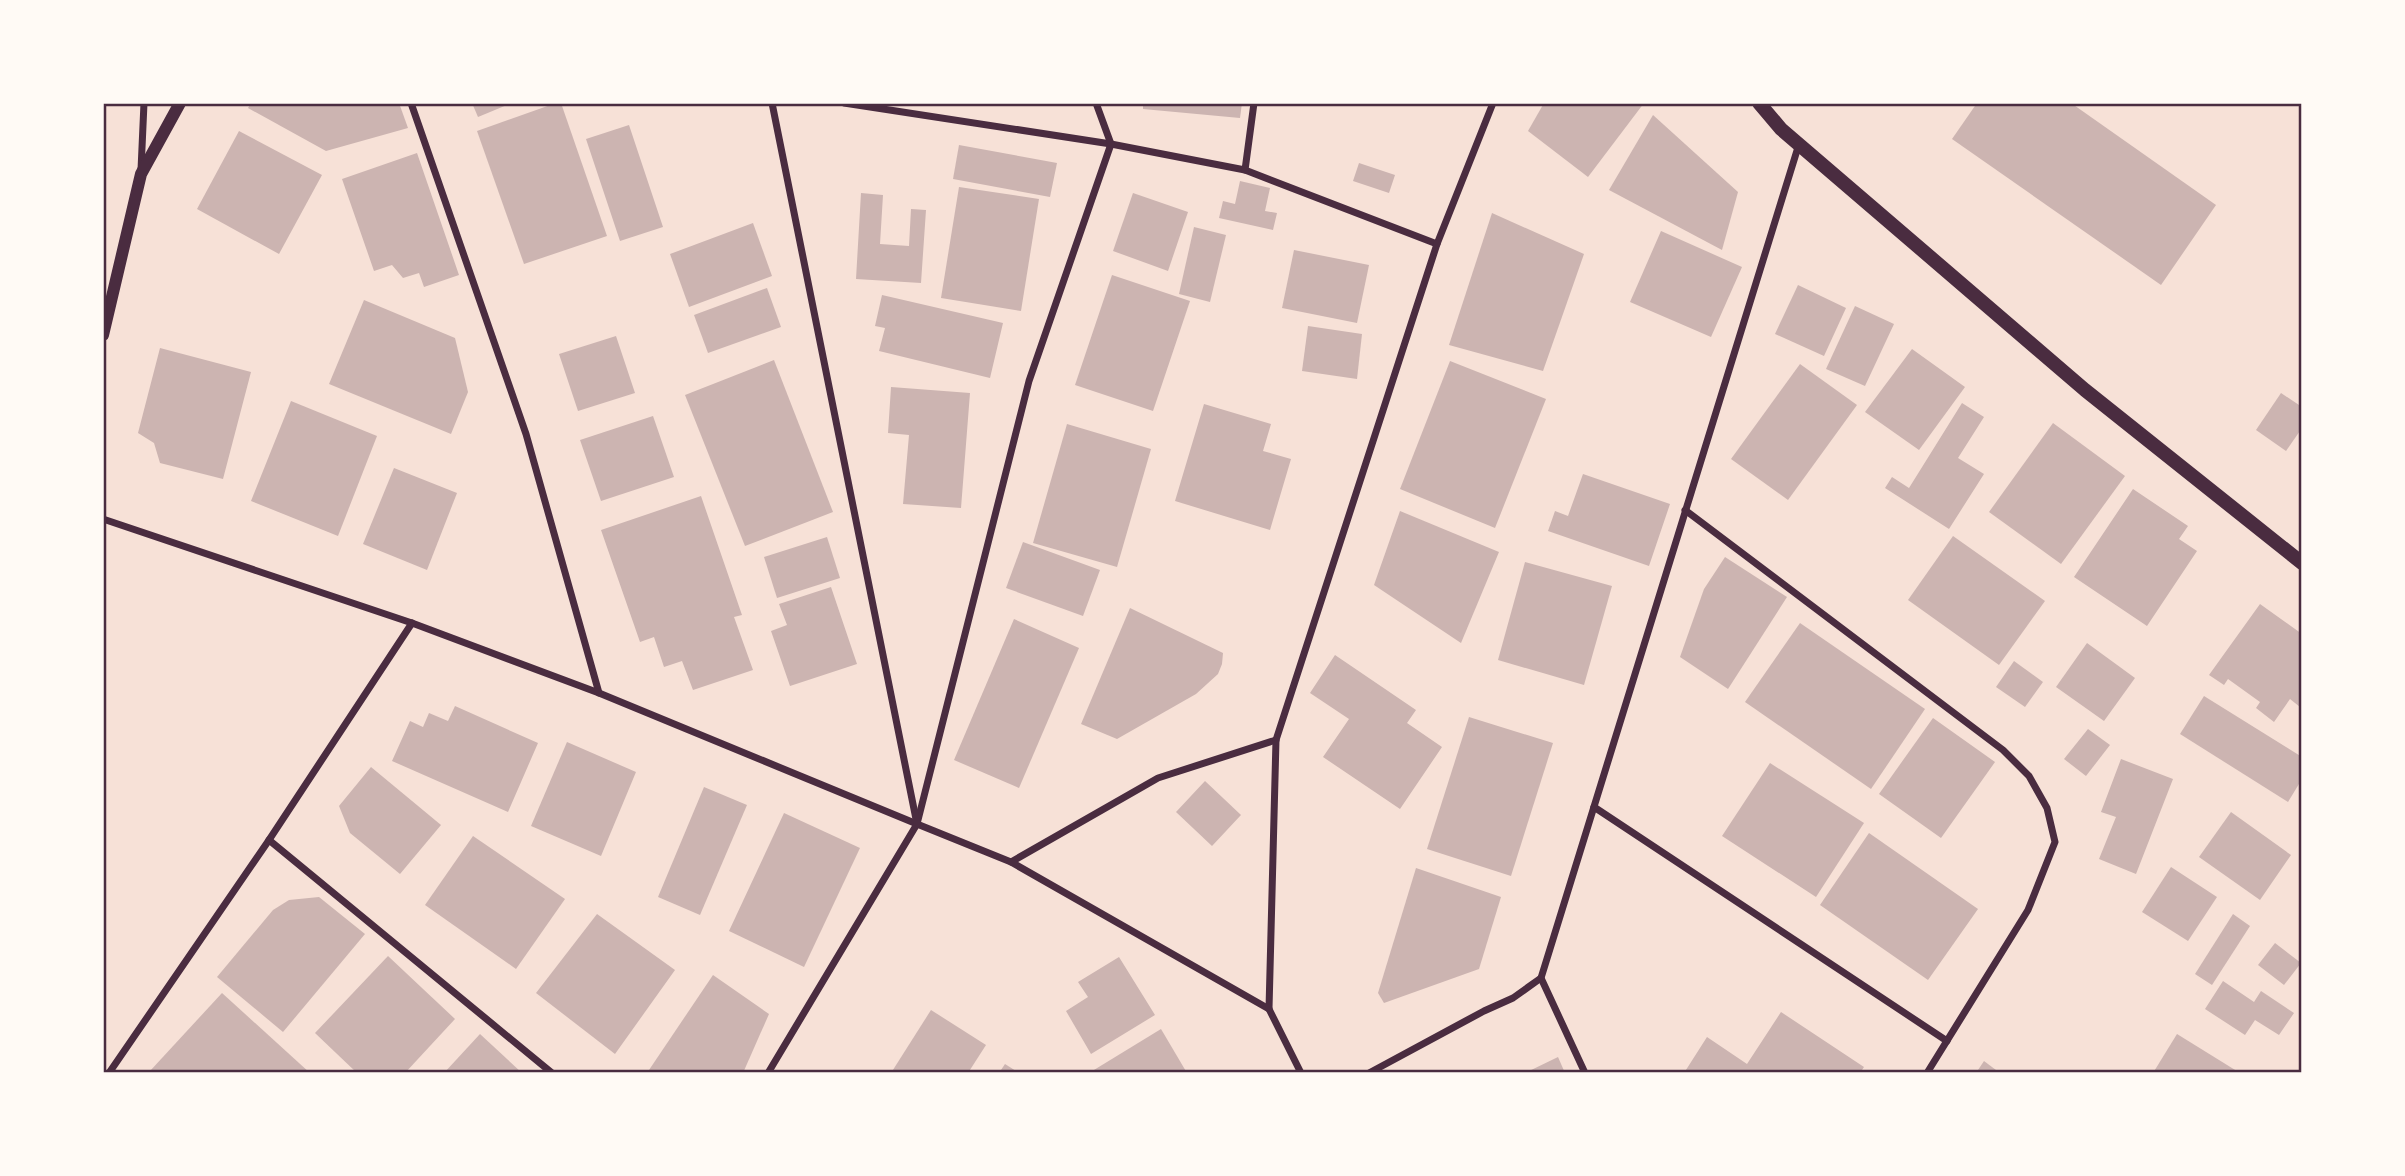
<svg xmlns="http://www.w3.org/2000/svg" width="2405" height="1176" font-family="'Titillium Web',sans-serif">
  <rect width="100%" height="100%" fill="#f7e1d7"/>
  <g fill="#ccb4b1">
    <polygon points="251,103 399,103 408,128 326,151 248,108"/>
    <polygon points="472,103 512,103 478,117"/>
    <polygon points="556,103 561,103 607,236 524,264 477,131"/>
    <polygon points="1143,103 1242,103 1240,118 1143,109"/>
    <polygon points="1544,103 1644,103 1588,177 1528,131"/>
    <polygon points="1977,103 2071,103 2216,205 2161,285 1952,139"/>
    <polygon points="1653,115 1738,192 1722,250 1609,190"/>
    <polygon points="629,125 663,227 620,241 586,139"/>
    <polygon points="239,131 322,175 279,254 197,209"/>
    <polygon points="959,145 1057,163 1050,197 953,179"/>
    <polygon points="417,153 459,275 424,287 419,273 403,278 392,265 374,271 342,179"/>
    <polygon points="1359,163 1395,175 1389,193 1353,181"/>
    <polygon points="1240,181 1270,188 1265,211 1277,213 1273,230 1219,218 1223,201 1235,204"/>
    <polygon points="959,187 1039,199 1021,311 941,298"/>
    <polygon points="861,193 883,195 880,244 909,246 911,209 926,210 921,283 856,279"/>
    <polygon points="1133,193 1188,212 1168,271 1113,251"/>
    <polygon points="1492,213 1584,254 1543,371 1449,345"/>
    <polygon points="753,223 772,276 689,307 670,254"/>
    <polygon points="1194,227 1226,235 1210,302 1179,294"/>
    <polygon points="1661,231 1742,267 1711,337 1630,302"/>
    <polygon points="1294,250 1369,265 1357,323 1282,308"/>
    <polygon points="1112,275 1190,301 1153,411 1075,385"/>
    <polygon points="1798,285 1846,308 1824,356 1775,334"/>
    <polygon points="767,288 781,327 708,353 694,315"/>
    <polygon points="882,295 1003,323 990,378 879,351 885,328 875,326"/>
    <polygon points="364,300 455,338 468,392 451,434 329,384"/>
    <polygon points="1855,306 1894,324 1865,386 1826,369"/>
    <polygon points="1308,326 1362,334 1357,379 1302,371"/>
    <polygon points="616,336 635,393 578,411 559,354"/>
    <polygon points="160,348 251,372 223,479 160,463 154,443 138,433"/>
    <polygon points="1912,349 1965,387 1919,450 1865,412"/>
    <polygon points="774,360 833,512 745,546 685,395"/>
    <polygon points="1450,361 1546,399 1495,528 1400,489"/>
    <polygon points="1800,364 1857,405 1788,500 1731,459"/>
    <polygon points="891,387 970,393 961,508 903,504 909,435 888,433"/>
    <polygon points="2281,393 2302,407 2302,428 2286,451 2256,430"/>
    <polygon points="291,401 377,436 338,536 251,501"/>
    <polygon points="1962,403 1984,417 1958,458 1984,474 1949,529 1885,488 1892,477 1909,488"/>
    <polygon points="1204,404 1271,424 1263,451 1291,459 1270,530 1175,501"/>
    <polygon points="653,416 674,477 601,501 580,440"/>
    <polygon points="2053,423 2125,476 2061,564 1989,512"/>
    <polygon points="1067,424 1151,449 1117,567 1033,543"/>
    <polygon points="394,468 457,493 427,570 363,544"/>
    <polygon points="1583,474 1670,504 1649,566 1548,531 1555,511 1568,516"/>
    <polygon points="2133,489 2188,526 2179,539 2197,551 2147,626 2074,577"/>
    <polygon points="701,496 742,615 734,617 753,670 693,690 682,661 664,667 654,637 640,642 601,530"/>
    <polygon points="1400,511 1499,552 1461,643 1374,585"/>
    <polygon points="1953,536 2045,601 1999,665 1908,600"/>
    <polygon points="827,537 840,578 777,598 764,557"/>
    <polygon points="1023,542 1100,570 1083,616 1006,588"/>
    <polygon points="1725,557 1787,597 1728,689 1680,657 1704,589"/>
    <polygon points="1525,562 1612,586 1584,685 1498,660"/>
    <polygon points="831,587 857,664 790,686 771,631 787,625 779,604"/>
    <polygon points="2260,604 2302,634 2302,705 2300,707 2290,699 2274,722 2256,708 2260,702 2228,679 2224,685 2209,675"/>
    <polygon points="1130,608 1223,653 1222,664 1218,674 1196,694 1117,739 1081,724"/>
    <polygon points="1014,619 1079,648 1019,788 954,760"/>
    <polygon points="1800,623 1925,709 1871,789 1745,702"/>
    <polygon points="2087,643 2135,678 2104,721 2056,687"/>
    <polygon points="1335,655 1416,710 1407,723 1442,747 1400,809 1323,757 1349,719 1310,693"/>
    <polygon points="2014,661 2043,682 2025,707 1996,687"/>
    <polygon points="2204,696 2302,757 2302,779 2288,802 2180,734"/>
    <polygon points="455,706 538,743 508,812 392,761 410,721 423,727 429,713 448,721"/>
    <polygon points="1469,717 1553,743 1511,876 1427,849"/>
    <polygon points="1933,718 1995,762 1941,838 1879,794"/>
    <polygon points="2088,729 2110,745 2086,776 2064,759"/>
    <polygon points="567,742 636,772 601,856 531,826"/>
    <polygon points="2121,759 2173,779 2136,874 2099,859 2116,817 2101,812"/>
    <polygon points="1770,763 1864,823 1816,897 1722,836"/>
    <polygon points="371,767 441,825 400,874 350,833 339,806"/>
    <polygon points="1205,781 1241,815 1212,846 1176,812"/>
    <polygon points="704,787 747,805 700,915 658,897"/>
    <polygon points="2231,812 2291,855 2260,900 2199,857"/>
    <polygon points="784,813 860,848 804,967 729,931"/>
    <polygon points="1869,833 1978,909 1928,980 1820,905"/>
    <polygon points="473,836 565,899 516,969 425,905"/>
    <polygon points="2171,867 2217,897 2188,941 2142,912"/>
    <polygon points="1416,868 1501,897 1479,969 1384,1003 1378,993"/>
    <polygon points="319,897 365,934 283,1032 217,977 273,910 289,900"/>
    <polygon points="597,914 675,970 615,1054 536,993"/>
    <polygon points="2233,914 2250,926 2212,985 2195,974"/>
    <polygon points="2275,943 2301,963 2284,985 2258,965"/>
    <polygon points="388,956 455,1019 405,1073 357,1073 315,1033"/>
    <polygon points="1119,957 1155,1015 1091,1054 1066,1011 1088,997 1078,982"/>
    <polygon points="713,975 769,1014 743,1073 653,1073 649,1070"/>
    <polygon points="2223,981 2254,1002 2261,991 2294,1013 2279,1035 2255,1020 2245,1035 2205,1009"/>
    <polygon points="222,993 310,1073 151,1073 150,1071"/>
    <polygon points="931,1010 986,1045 968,1073 891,1073"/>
    <polygon points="1781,1012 1864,1067 1860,1073 1684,1073 1707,1037 1747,1064"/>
    <polygon points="1161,1029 1187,1073 1089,1073"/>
    <polygon points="480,1034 522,1073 444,1073"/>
    <polygon points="2177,1034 2240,1073 2153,1073"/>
    <polygon points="1558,1057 1565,1073 1525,1073"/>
    <polygon points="1984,1061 2000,1073 1976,1073"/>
    <polygon points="1005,1064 1019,1073 999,1073"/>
  </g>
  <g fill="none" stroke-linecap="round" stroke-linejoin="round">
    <g stroke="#4a2c40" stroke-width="7">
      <polyline points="411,103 526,434 599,693"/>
      <polyline points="844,103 1111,144 1245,170 1437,244"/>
      <polyline points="1096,103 1111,144 1029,381 917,824 1011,862 1158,778 1276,740"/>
      <polyline points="141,170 144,103"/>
      <polyline points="1245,170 1254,103"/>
      <polyline points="1685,510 2003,750 2029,776 2047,808 2055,842 2028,910 1927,1073"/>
      <polyline points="103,519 412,623 599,693 917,824"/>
      <polyline points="1594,807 1947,1041"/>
      <polyline points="269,840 552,1073"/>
      <polyline points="1011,862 1269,1009"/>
      <polyline points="1541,978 1585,1073"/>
      <polyline points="109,1073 269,840 412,623"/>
      <polyline points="768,1073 917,824 772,103"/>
      <polyline points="1301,1073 1269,1009 1276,740 1437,244 1493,103"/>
      <polyline points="1369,1073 1484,1011 1513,998 1541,978 1799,144"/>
    </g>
    <polyline stroke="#4a2c40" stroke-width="12" points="103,335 141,174 180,103"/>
    <polyline stroke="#4a2c40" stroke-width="14" points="1759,103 1781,129 2085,390 2302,563"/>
  </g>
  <rect width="2405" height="1176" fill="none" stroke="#fffaf5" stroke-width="210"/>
  <rect x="105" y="105" width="2195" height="966" fill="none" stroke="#4a2c40" stroke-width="2.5"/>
</svg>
